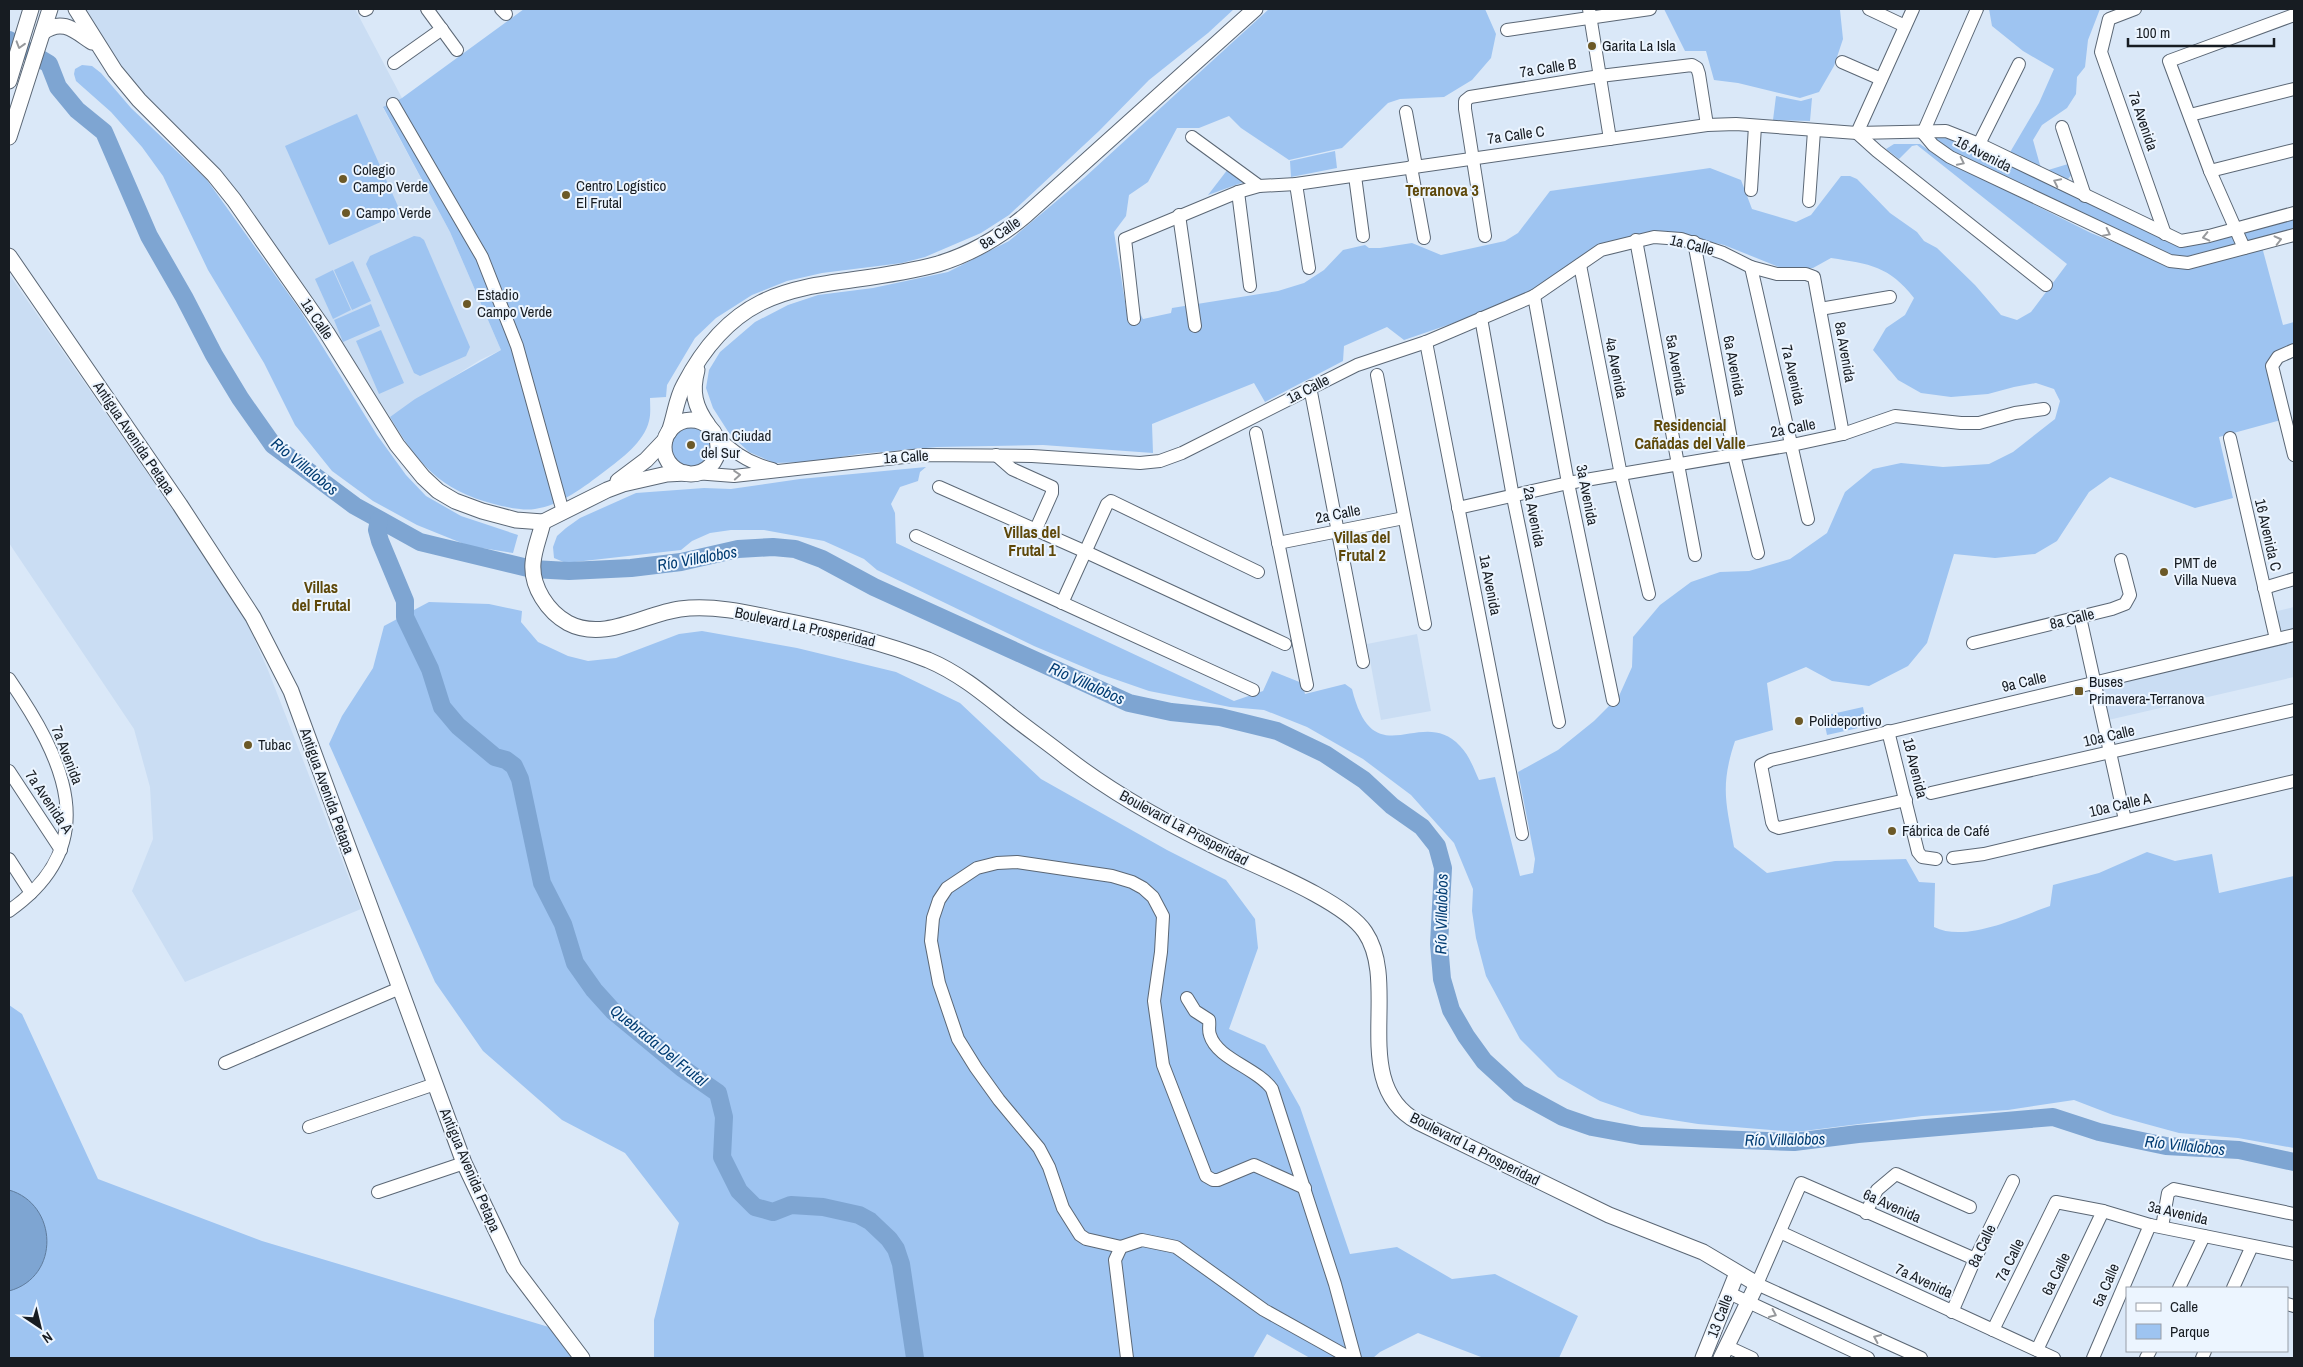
<svg xmlns="http://www.w3.org/2000/svg" width="2303" height="1367" font-family="'Archivo Narrow',sans-serif">
  <rect width="100%" height="100%" fill="#dae8f8"/>
  <g fill="#caddf3">
    <polygon points="84,9 355,9 402,98 383,108 450,232 501,350 480,360 390,417 323,312 248,206 194,144 131,81"/>
    <polygon points="9,274 239,605 268,670 361,909 185,982 132,891 153,839 150,787 134,729 9,543"/>
    <polygon points="2294,607 2294,633 2279,637 2273,612"/>
    <polygon points="1417,634 1431,711 1381,720 1367,644"/>
    <polygon points="2294,639 2294,677 2104,721 2096,685"/>
  </g>
  <g fill="#9ec4f1">
    <path d="M524 9H1234L1208 33 1149 80 1099 131 1009 215 981 233 925 257 902 263 822 273 787 281 752 295 716 318 695 338 667 385 666 397 650 398C650 405 651 414 649 421 644 442 621 459 605 471 584 487 561 505 535 509 522 511 506 507 494 504 440 490 417 463 390 417L415 399 501 350 450 232 383 107 402 98Z"/>
    <path d="M1269 9H1485L1496 34 1491 58 1472 80 1444 97 1400 99 1388 103 1342 148 1289 160 1241 128 1229 116 1199 128H1177L1148 182 1129 195 1126 216 1114 232 1127 314 1140 313 1143 319 1171 313 1172 308 1278 291 1304 283 1324 270 1343 250 1365 245 1369 248H1380L1412 243 1441 255 1505 241 1518 233 1550 191 1710 168 1741 180 1752 209 1796 222 1811 215 1841 176H1850L1857 179 1890 213 1917 232 1924 241 1937 248 1975 285 2001 315 2017 320 2031 312 2067 264 1917 145 1912 146 1899 159 1886 149 1894 144H1920L1937 156 2091 233 2160 261 2262 247 2283 325 2294 322V344L2274 352 2267 363 2281 420 2219 437 2233 498 2195 508 2110 477 2089 492 2057 541 2035 554 1995 558 1954 554 1927 643 1908 666 1869 686 1832 681 1806 667 1767 683 1773 730 1735 741C1720 786 1726 803 1734 847L1767 873 1835 861 1906 859 1919 882 1935 883 1934 927C1966 943 2018 917 2050 906L2053 885 2099 873 2147 852 2175 861 2212 854 2219 893 2294 876V1148L2238 1138 2179 1133 2113 1115 2074 1100 2008 1110 1922 1116 1796 1132 1698 1124 1641 1115 1600 1101 1558 1077 1520 1039 1486 976 1476 938 1472 911 1473 889 1454 843 1411 795 1363 759 1307 727 1264 710 1230 707 1149 691 1100 674 1034 646 877 570 864 559 824 541 764 530H731L710 533 692 541 681 550 566 563 554 558 553 547 557 536 566 528 580 518 636 493 704 488 731 489 800 479 926 467 920 472 918 481 900 487 891 504 895 513 896 543 1234 701 1263 691 1272 671 1302 683 1305 694 1345 684 1352 689C1374 778 1421 704 1460 746 1469 755 1474 769 1479 780L1495 777 1520 876 1533 873 1535 859 1518 772 1558 750 1594 721 1619 696 1632 667 1633 637 1660 605 1691 582 1720 572 1749 571 1790 559 1827 533 1845 492 1873 469 1901 463 1943 467 1989 464 2013 452 2055 419 2060 401 2054 389 2036 383 2014 387 1988 394 1951 397 1921 393 1898 380 1873 350 1886 328 1905 315 1914 298C1889 266 1870 264 1831 258L1813 268 1784 269 1724 245 1689 237 1627 239 1539 291 1506 305 1404 340 1387 327 1344 346 1343 361 1265 402 1254 383 1152 424 1153 453 1043 445 937 447 859 454 811 462 774 463 749 452 729 433 713 408 706 388 709 370 720 352 755 322 788 305 818 295 873 288 948 272 1009 241 1084 178Z"/>
    <polygon points="1664,9 1838,9 1840,10 1843,39 1834,66 1819,92 1800,98 1738,83 1714,80 1706,51 1685,51"/>
    <path d="M1989 9H2100L2088 40 2085 67 2077 77 2076 94 2067 108 2042 125 2033 140 2040 165 2045 171 2068 164 2072 174 2068 179C2052 180 2025 162 2009 154L2039 103 2054 69 2023 51 1992 26Z"/>
    <polygon points="82,65 92,66 101,73 131,108 207,180 300,310 377,435 406,475 426,496 461,516 518,535 513,553 469,546 417,525 373,501 332,471 295,425 264,363 208,270 163,176 142,147 111,112 76,81 74,74 75,69"/>
    <polygon points="1776,96 1801,101 1812,98 1810,121 1773,120"/>
    <polygon points="357,114 401,213 329,245 285,146"/>
    <polygon points="1938,130 2177,240 2236,229 2244,248 2188,263 1940,150 1930,131"/>
    <polygon points="1335,151 1337,168 1291,177 1290,161"/>
    <polygon points="1228,169 1244,182 1208,195"/>
    <polygon points="2294,215 2294,234 2248,246 2241,229"/>
    <polygon points="414,236 420,237 424,240 470,347 466,356 420,376 414,373 366,264 370,256"/>
    <polygon points="353,261 371,301 352,310 334,270"/>
    <polygon points="333,270 351,310 333,319 315,279"/>
    <polygon points="371,304 380,326 343,342 334,320"/>
    <polygon points="381,330 404,383 379,394 356,341"/>
    <circle cx="691" cy="447" r="22"/>
    <polygon points="429,602 489,604 522,611 521,622 538,642 568,656 588,661 616,658 679,634 702,631 797,648 896,672 960,703 1041,779 1167,850 1226,880 1255,919 1258,948 1229,1029 1265,1045 1300,1107 1350,1254 1397,1247 1452,1279 1495,1274 1578,1316 1559,1358 1481,1358 1481,1357 1418,1333 1380,1352 1373,1358 1310,1358 1267,1334 1253,1358 654,1358 654,1320 679,1223 625,1153 562,1120 483,1051 435,982 329,744 342,716 373,668 384,626"/>
    <polygon points="1863,707 1867,726 1827,735 1823,716"/>
    <polygon points="9,1005 22,1014 98,1179 262,1241 562,1331 581,1358 9,1358"/>
  </g>
  <path fill="#7ea5d2" stroke="#5f7c9d" d="M9 1190C58 1204 61 1277 9 1291Z"/>
  <g fill="none" stroke-linecap="round" stroke-linejoin="round">
    <g stroke="#7ea5d2" stroke-width="18">
      <polyline points="9,40 49,64 58,87 77,110 104,132 149,236 184,297 214,355 240,398 273,445 355,506 420,542 532,569 569,571 631,568 681,562 738,549 773,547 795,549 822,559 874,587 1129,703 1171,712 1220,717 1277,731 1325,754 1364,780 1392,806 1422,827 1437,846 1443,868 1439,944 1442,979 1451,1010 1466,1036 1484,1061 1519,1093 1563,1117 1592,1127 1641,1136 1794,1142 1858,1134 2053,1117 2099,1132 2166,1146 2239,1150 2294,1162"/>
      <polyline points="379,520 377,530 380,541 405,601 405,617 430,669 442,707 458,726 495,757 506,760 514,766 520,779 542,883 563,924 575,963 594,990 613,1011 682,1068 718,1093 724,1117 722,1157 739,1191 755,1207 773,1212 791,1205 823,1207 859,1215 870,1221 889,1239 896,1249 901,1264 915,1358"/>
    </g>
    <defs>
      <g id="minor">
        <polyline points="427,9 457,50"/>
        <polyline points="501,9 506,14"/>
        <polyline points="1589,9 1610,139"/>
        <polyline points="1869,9 1905,26"/>
        <polyline points="1913,9 1857,133 1877,151 2046,285"/>
        <polyline points="2135,9 2109,19 2101,52 2165,234"/>
        <polyline points="365,10 367,9"/>
        <polyline points="1507,30 1650,9"/>
        <polyline points="1842,62 1881,79"/>
        <polyline points="394,63 442,29"/>
        <polyline points="393,104 482,257 517,346 563,512"/>
        <polyline points="1406,112 1416,166"/>
        <polyline points="2190,115 2294,89"/>
        <polyline points="2062,127 2085,196"/>
        <polyline points="1923,133 1933,145 1950,157 2170,261 2188,263 2294,235"/>
        <polyline points="1923,133 1977,9"/>
        <polyline points="1192,137 1259,186"/>
        <polyline points="1979,144 2019,64"/>
        <polyline points="1411,167 1424,238"/>
        <polyline points="2210,171 2294,150"/>
        <polyline points="1355,176 1363,236"/>
        <polyline points="1296,184 1309,268"/>
        <polyline points="1751,190 1755,126"/>
        <polyline points="1238,192 1250,286"/>
        <polyline points="1809,201 1814,131"/>
        <polyline points="1179,215 1195,326"/>
        <polyline points="1485,236 1465,109 1465,101 1470,97 1600,76 1692,65 1697,68 1699,74 1707,125"/>
        <polyline points="1636,240 1695,555"/>
        <polyline points="1694,242 1734,455 1758,553"/>
        <polyline points="2244,248 2210,171 2169,61 2294,15"/>
        <polyline points="1580,265 1621,475 1649,594"/>
        <polyline points="1751,267 1808,519"/>
        <polyline points="1534,296 1568,483 1613,700"/>
        <polyline points="1820,309 1890,297"/>
        <polyline points="1481,318 1513,497 1559,722"/>
        <polyline points="1134,319 1125,239 1238,192 1259,186 1296,184 1707,125 1736,124 1857,133 1946,131 1979,144 2181,241 2209,236 2294,213"/>
        <polyline points="1426,342 1522,834"/>
        <polyline points="2294,350 2278,357 2272,366 2294,455"/>
        <polyline points="1377,375 1425,624"/>
        <polyline points="1310,387 1363,662"/>
        <polyline points="1256,433 1307,685"/>
        <path d="M715 434C731 451 749 464 773 469"/>
        <polyline points="2230,438 2276,639"/>
        <polyline points="996,455 1012,469 1052,487 1052,493 1036,529"/>
        <polyline points="695,473 734,476 922,455 1032,456 1140,463 1160,461 1182,453 1357,365 1426,342 1534,296 1601,250 1654,237 1681,239 1723,253 1751,267 1777,274 1806,274 1814,277 1843,434"/>
        <polyline points="939,487 1086,552 1285,644"/>
        <polyline points="1458,508 1568,483 1792,445 1843,434 1895,416 1961,423 1979,423 2015,413 2044,409"/>
        <polyline points="916,536 1253,690"/>
        <polyline points="1278,543 1404,518"/>
        <polyline points="2264,588 2294,579"/>
        <polyline points="1062,603 1107,504 1111,501 1258,572"/>
        <polyline points="2080,617 2125,820"/>
        <polyline points="1973,643 2112,609 2125,604 2130,595 2121,560"/>
        <path d="M9 679C63 758 106 843 9 911"/>
        <polyline points="1888,731 1918,852 1922,857 1936,859"/>
        <polyline points="9,771 61,850"/>
        <polyline points="1931,793 2294,710"/>
        <polyline points="1906,800 1779,828 1774,826 1772,822 1761,765 1771,760 2294,635"/>
        <polyline points="1953,858 1984,854 2294,781"/>
        <polyline points="9,859 31,893"/>
        <path d="M1187 998 1195 1011 1209 1020C1210 1025 1208 1030 1210 1035 1217 1059 1257 1068 1272 1089L1335 1284 1355 1358"/>
        <polyline points="225,1063 400,988"/>
        <polyline points="309,1127 435,1084"/>
        <polyline points="378,1192 464,1163"/>
        <polyline points="1866,1213 1877,1190 1896,1174 1970,1207"/>
        <polyline points="2162,1227 2168,1193 2174,1189 2294,1214"/>
        <polyline points="1780,1232 2054,1358"/>
        <polyline points="1121,1247 1086,1239 1080,1235 1063,1208 1049,1167 1039,1148 999,1100 976,1068 958,1039 939,983 931,941 933,918 939,900 947,888 977,868 997,863 1017,862 1112,876 1132,882 1143,888 1153,897 1163,916 1161,952 1154,1001 1163,1065 1206,1176 1213,1180 1218,1180 1254,1165 1305,1188"/>
        <polyline points="2179,1288 2204,1236"/>
        <polyline points="2233,1288 2252,1246"/>
        <polyline points="1729,1293 1868,1358"/>
        <polyline points="2287,1304 2294,1306"/>
        <polyline points="1952,1312 1975,1259 2013,1181"/>
        <polyline points="1993,1330 2056,1202 2103,1211 2150,1225 2294,1254"/>
        <polyline points="1726,1346 1752,1358"/>
        <polyline points="2037,1350 2103,1211"/>
        <polyline points="1127,1358 1115,1260 1121,1247 1142,1240 1176,1247 1264,1310 1350,1358"/>
        <polyline points="1921,1358 1757,1284 1801,1183 1975,1259"/>
        <polyline points="2093,1358 2150,1225"/>
        <polyline points="2146,1358 2150,1351"/>
        <polyline points="2202,1358 2205,1351"/>
      </g>
      <g id="major">
        <polyline points="76,9 115,71 139,100 214,175 234,200 327,333 397,445 423,477 438,491 455,501 482,511 516,520 543,522 607,490 623,484 667,474 686,473"/>
        <path d="M43 32C63 18 75 31 92 42"/>
        <polyline points="9,81 31,9"/>
        <polyline points="9,137 50,9"/>
        <polyline points="9,256 180,505 253,617 291,691 464,1163 514,1268 582,1358"/>
        <path d="M697 370C691 392 695 407 708 425"/>
        <circle cx="691" cy="447" r="27"/>
        <path d="M669 432C675 416 676 399 684 385 747 264 829 294 938 264 971 254 1000 237 1026 215L1255 9"/>
        <polyline points="618,481 646,460 665,440"/>
        <path d="M543 522C540 536 534 549 533 563 531 587 548 612 568 623 604 642 644 614 680 609 712 605 745 612 776 619 828 629 879 641 928 660 959 673 984 694 1009 714 1028 729 1048 743 1067 758 1114 794 1166 823 1218 848 1255 866 1344 900 1365 932 1401 985 1348 1084 1418 1122L1609 1215 1703 1252 1757 1284 1721 1358"/>
        <polyline points="1703,1358 1737,1273"/>
      </g>
    </defs>
    <use href="#minor" stroke="#5b6775" stroke-width="14"/>
    <use href="#major" stroke="#5b6775" stroke-width="17"/>
    <use href="#minor" stroke="#fff" stroke-width="12"/>
    <use href="#major" stroke="#fff" stroke-width="15"/>
  </g>
  <defs><path id="oneway-chevron" d="M-2-3.5L2.5 0L-2 3.5" fill="none" stroke-width="1.6" stroke-linecap="round" stroke-linejoin="round" transform="scale(1.25)"/></defs>
  <g stroke="#97999c">
    <use href="#oneway-chevron" transform="translate(20 45) rotate(107)"/>
    <use href="#oneway-chevron" transform="translate(1961 162) rotate(26)"/>
    <use href="#oneway-chevron" transform="translate(2057 182) rotate(-154)"/>
    <use href="#oneway-chevron" transform="translate(2107 233) rotate(26)"/>
    <use href="#oneway-chevron" transform="translate(2206 237) rotate(167)"/>
    <use href="#oneway-chevron" transform="translate(2278 240) rotate(-14)"/>
    <use href="#oneway-chevron" transform="translate(737 475) rotate(-4)"/>
    <use href="#oneway-chevron" transform="translate(1773 1314) rotate(25)"/>
    <use href="#oneway-chevron" transform="translate(1877 1338) rotate(-156)"/>
  </g>
  <g fill="#6c5927" stroke="#ecf5ff" stroke-width="2">
    <circle cx="1592" cy="46" r="5"/>
    <circle cx="343" cy="179" r="5"/>
    <circle cx="566" cy="195" r="5"/>
    <circle cx="346" cy="213" r="5"/>
    <circle cx="467" cy="304" r="5"/>
    <circle cx="691" cy="445" r="5"/>
    <circle cx="2164" cy="572" r="5"/>
    <rect x="2074" y="686" width="10" height="10" rx="2.5"/>
    <circle cx="1799" cy="721" r="5"/>
    <circle cx="248" cy="745" r="5"/>
    <circle cx="1892" cy="831" r="5"/>
  </g>
  <g text-anchor="middle" stroke-width="4" stroke-linejoin="round" paint-order="stroke">
    <g font-size="15" fill="#171c22" stroke="#ecf5ff" text-anchor="start">
      <text x="1602" y="51">Garita La Isla</text>
      <text x="353" y="175">Colegio<tspan x="353" dy="17">Campo Verde</tspan></text>
      <text x="576" y="191">Centro Logístico<tspan x="576" dy="17">El Frutal</tspan></text>
      <text x="356" y="218">Campo Verde</text>
      <text x="477" y="300">Estadio<tspan x="477" dy="17">Campo Verde</tspan></text>
      <text x="701" y="441">Gran Ciudad<tspan x="701" dy="17">del Sur</tspan></text>
      <text x="2174" y="568">PMT de<tspan x="2174" dy="17">Villa Nueva</tspan></text>
      <text x="2089" y="687">Buses<tspan x="2089" dy="17">Primavera-Terranova</tspan></text>
      <text x="1809" y="726">Polideportivo</text>
      <text x="258" y="750">Tubac</text>
      <text x="1902" y="836">Fábrica de Café</text>
    </g>
    <g font-size="15" fill="#171c22" stroke="#ecf5ff">
      <text transform="translate(1548 68) rotate(-9)" y="5">7a Calle B</text>
      <text transform="translate(2143 121) rotate(71)" y="5">7a Avenida</text>
      <text transform="translate(1516 135) rotate(-8)" y="5">7a Calle C</text>
      <text transform="translate(1983 154) rotate(27)" y="5">16 Avenida</text>
      <text transform="translate(1000 233) rotate(-34)" y="5">8a Calle</text>
      <text transform="translate(1692 245) rotate(14)" y="5">1a Calle</text>
      <text transform="translate(317 319) rotate(56)" y="5">1a Calle</text>
      <text transform="translate(1845 352) rotate(80)" y="5">8a Avenida</text>
      <text transform="translate(1676 365) rotate(80)" y="5">5a Avenida</text>
      <text transform="translate(1734 366) rotate(79)" y="5">6a Avenida</text>
      <text transform="translate(1616 368) rotate(79)" y="5">4a Avenida</text>
      <text transform="translate(1793 375) rotate(77)" y="5">7a Avenida</text>
      <text transform="translate(1308 389) rotate(-27)" y="5">1a Calle</text>
      <text transform="translate(1793 428) rotate(-11)" y="5">2a Calle</text>
      <text transform="translate(134 438) rotate(56)" y="5">Antigua Avenida Petapa</text>
      <text transform="translate(906 457) rotate(-4)" y="5">1a Calle</text>
      <text transform="translate(1587 495) rotate(79)" y="5">3a Avenida</text>
      <text transform="translate(1338 514) rotate(-11)" y="5">2a Calle</text>
      <text transform="translate(1534 517) rotate(79)" y="5">2a Avenida</text>
      <text transform="translate(2268 535) rotate(77)" y="5">16 Avenida C</text>
      <text transform="translate(1490 585) rotate(79)" y="5">1a Avenida</text>
      <text transform="translate(2072 619) rotate(-14)" y="5">8a Calle</text>
      <text transform="translate(805 627) rotate(12)" y="5">Boulevard La Prosperidad</text>
      <text transform="translate(2024 682) rotate(-13)" y="5">9a Calle</text>
      <text transform="translate(2109 736) rotate(-13)" y="5">10a Calle</text>
      <text transform="translate(67 755) rotate(69)" y="5">7a Avenida</text>
      <text transform="translate(1915 768) rotate(76)" y="5">18 Avenida</text>
      <text transform="translate(327 791) rotate(70)" y="5">Antigua Avenida Petapa</text>
      <text transform="translate(49 802) rotate(56)" y="5">7a Avenida A</text>
      <text transform="translate(2120 805) rotate(-13)" y="5">10a Calle A</text>
      <text transform="translate(1184 828) rotate(28)" y="5">Boulevard La Prosperidad</text>
      <text transform="translate(1475 1149) rotate(27)" y="5">Boulevard La Prosperidad</text>
      <text transform="translate(470 1170) rotate(67)" y="5">Antigua Avenida Petapa</text>
      <text transform="translate(1892 1206) rotate(24)" y="5">6a Avenida</text>
      <text transform="translate(2178 1213) rotate(13)" y="5">3a Avenida</text>
      <text transform="translate(1982 1246) rotate(-65)" y="5">8a Calle</text>
      <text transform="translate(2010 1260) rotate(-64)" y="5">7a Calle</text>
      <text transform="translate(2056 1274) rotate(-64)" y="5">6a Calle</text>
      <text transform="translate(1924 1281) rotate(25)" y="5">7a Avenida</text>
      <text transform="translate(2106 1285) rotate(-67)" y="5">5a Calle</text>
      <text transform="translate(1720 1316) rotate(-69)" y="5">13 Calle</text>
    </g>
    <g font-size="16" font-weight="bold" fill="#5e480a" stroke="#ecf5ff">
      <text x="1442" y="196">Terranova 3</text>
      <text x="1690" y="431">Residencial<tspan x="1690" dy="18">Cañadas del Valle</tspan></text>
      <text x="1032" y="538">Villas del<tspan x="1032" dy="18">Frutal 1</tspan></text>
      <text x="1362" y="543">Villas del<tspan x="1362" dy="18">Frutal 2</tspan></text>
      <text x="321" y="593">Villas<tspan x="321" dy="18">del Frutal</tspan></text>
    </g>
    <g font-size="16" font-style="italic" fill="#013c73" stroke="#ecf5ff">
      <text transform="translate(305 466) rotate(39)" y="6">Río Villalobos</text>
      <text transform="translate(697 558) rotate(-10)" y="6">Río Villalobos</text>
      <text transform="translate(1087 683) rotate(24)" y="6">Río Villalobos</text>
      <text transform="translate(1441 914) rotate(-89)" y="6">Río Villalobos</text>
      <text transform="translate(659 1045) rotate(39)" y="6">Quebrada Del Frutal</text>
      <text transform="translate(1785 1139) rotate(-1)" y="6">Río Villalobos</text>
      <text transform="translate(2185 1145) rotate(6)" y="6">Río Villalobos</text>
    </g>
  </g>
  <rect width="2303" height="1367" fill="none" stroke="#171c22" stroke-width="20"/>
  <rect x="2126" y="1287" width="162" height="65" fill="#ecf5ff" stroke="#979ea7"/>
  <rect x="2136" y="1303" width="25" height="8" fill="#ffffff" stroke="#979ea7"/>
  <text x="2170" y="1312" font-size="15" fill="#171c22">Calle</text>
  <rect x="2136" y="1324" width="25" height="15" fill="#9ec4f1" stroke="#979ea7"/>
  <text x="2170" y="1337" font-size="15" fill="#171c22">Parque</text>
  <g transform="translate(40 1327) rotate(145)" stroke="#ecf5ff" stroke-width="4" paint-order="stroke">
  <path d="M0-4L9 19L0 12L-9 19Z" fill="#171c22"/>
  <text y="-8" font-size="14" font-weight="bold" text-anchor="middle" fill="#171c22">N</text>
  </g>
  <path d="M2128 38v8h146v-8" fill="none" stroke="#171c22" stroke-width="2.5"/>
  <text x="2136" y="38" font-size="15" fill="#171c22" stroke="#ecf5ff" stroke-width="4" paint-order="stroke">100 m</text>
</svg>
